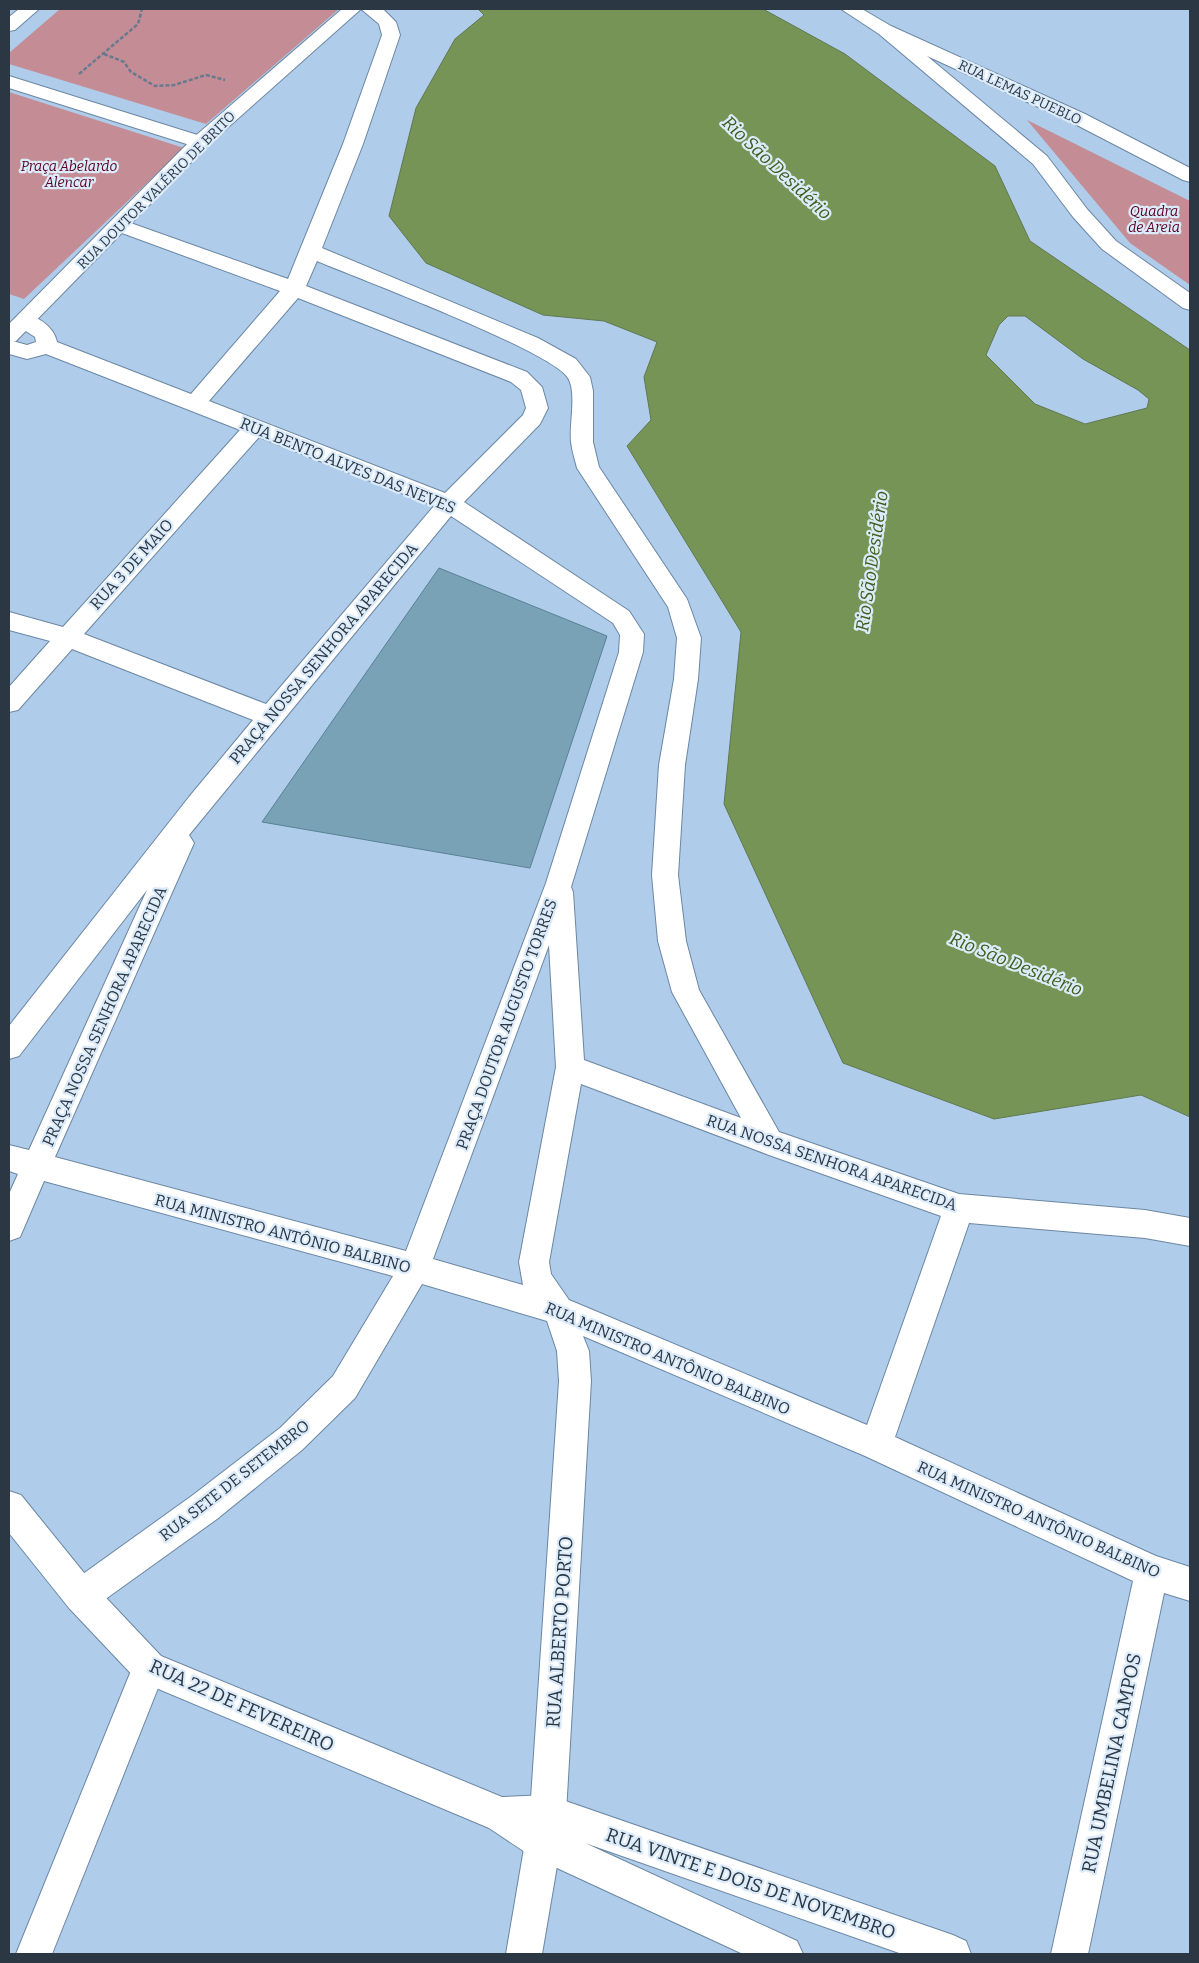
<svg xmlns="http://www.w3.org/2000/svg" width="1199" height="1963" font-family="Bitter,serif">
  <rect width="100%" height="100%" fill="#afccea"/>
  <g fill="#c48d95">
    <polygon points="60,9 339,9 206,124 9,64 9,53"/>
    <polygon points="9,92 184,148 24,299 9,294"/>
    <polygon points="1027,120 1190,201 1190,285 1130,243"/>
  </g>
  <path fill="#779457" stroke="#607851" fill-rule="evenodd" d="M478 9H763L845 54 995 166 1030 241 1190 350V1117L1141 1095 994 1119 843 1063 724 804 741 632 627 446 651 420 644 377 657 342 604 321 543 315 426 263 389 216 416 108 455 39 484 15ZM1008 316H1025L1083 359 1138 390 1149 399 1147 408 1085 424 1035 404 986 355 999 325Z"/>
  <polygon fill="#79a2b6" stroke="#598194" points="439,568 607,636 530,868 262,822"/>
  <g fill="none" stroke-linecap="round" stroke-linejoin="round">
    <defs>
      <g id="minor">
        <polygon points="19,9 39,9 15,30 9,31 9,17"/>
        <path d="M361 9 384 10 396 22 400 35 363 144 322 248 538 338 576 359 590 377 593 391V442L599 467 687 599 701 638 698 679 685 765 678 875 686 941 699 990 779 1132 959 1194 1145 1210 1190 1218V1246L1145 1238 969 1223 895 1437 1156 1556 1190 1567V1601L1164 1593 1088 1954H1051L1133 1581 865 1456 583 1336 589 1351 591 1381 566 1813 542 1954H506L530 1813 559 1381 557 1351 547 1321 422 1284 355 1398 302 1450 217 1519 93 1608 81 1613 69 1608 64 1596 69 1584 193 1495 280 1428 333 1376 393 1276 44 1181 20 1237 9 1241V1194L18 1174 9 1171V1145L29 1150 147 890 19 1056 9 1059V1026L189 797 253 720 72 649 18 710 9 712V687L50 641 9 630V612L63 627 240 430 46 354 27 359 9 354V340L27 345 36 342 35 337 18 326 15 321 18 316C34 312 54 326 57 342L191 394 280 291 111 229 108 225 111 221 118 219 125 221 288 279 343 144 382 35 379 24ZM317 261C357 278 552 351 568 378 577 393 569 425 571 442 572 451 575 460 577 468L668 607 677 638 674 679 659 765 652 875 658 941 672 992 741 1118 584 1060 573 892 571 887 643 652 644 634 629 611 464 502 540 424 548 408 542 387 527 372 306 286ZM298 298 511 382 521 390 526 408 523 415 445 493 209 401ZM259 437 434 506 266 704 84 634ZM451 516 613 623 620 635 619 652 546 883 406 1251 55 1157 194 843 189 835ZM549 945 556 1067 519 1262 523 1285 433 1259ZM581 1084 769 1155 941 1216 867 1425 569 1300 551 1274 549 1262Z"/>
        <polygon points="841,9 862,9 891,26 1085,114 1190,168 1190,182 1183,180 1071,122 927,56 1047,156 1087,209 1116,241 1190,293 1190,310 1183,308 1102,249 1073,217 1033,164 879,34"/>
        <polygon points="9,76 207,138 210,142 207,146 193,146 9,88"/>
        <polygon points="149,1651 161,1656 166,1668 52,1954 16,1954 137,1656"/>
      </g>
      <polygon id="tertiary" points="9,1491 21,1495 93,1584 161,1656 502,1797 548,1795 953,1935 966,1941 971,1954 902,1954 585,1843 797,1941 803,1954 743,1954 531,1856 489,1828 137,1680 69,1608 9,1533"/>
      <polygon id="secondary" points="342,9 361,9 207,146 16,341 9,343 9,324 193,138"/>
    </defs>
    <use href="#minor" stroke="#6b87a3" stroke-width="2"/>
    <use href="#tertiary" stroke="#6b87a3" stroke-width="2"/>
    <use href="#secondary" stroke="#6b87a3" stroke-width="2"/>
    <g stroke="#677a8e" stroke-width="2.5" stroke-dasharray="4 2" stroke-linecap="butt">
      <polyline points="104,54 124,62 131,72 155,86 174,85 206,75 225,80"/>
      <polyline points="79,74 138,24 142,9"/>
    </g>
    <use href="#minor" fill="#fff" fill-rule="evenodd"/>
    <use href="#tertiary" fill="#fff" fill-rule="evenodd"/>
    <use href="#secondary" fill="#fff" fill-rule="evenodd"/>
  </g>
  <g text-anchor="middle" stroke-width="4.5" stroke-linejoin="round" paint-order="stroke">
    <g font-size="14" fill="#2b3743" stroke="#dcebfa">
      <text transform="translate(1020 92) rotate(25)" y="5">RUA LEMAS PUEBLO</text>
      <text transform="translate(156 190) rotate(-45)" y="5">RUA DOUTOR VALÉRIO DE BRITO</text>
    </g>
    <g font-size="14" font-style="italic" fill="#5b0020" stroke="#dcebfa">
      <text x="69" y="171">Praça Abelardo<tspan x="69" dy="16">Alencar</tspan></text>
      <text x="1154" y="216">Quadra<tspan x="1154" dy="16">de Areia</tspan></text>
    </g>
    <g font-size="16" fill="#2b3743" stroke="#dcebfa">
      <text transform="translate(348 465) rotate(22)" y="6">RUA BENTO ALVES DAS NEVES</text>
      <text transform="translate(131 564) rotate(-48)" y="6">RUA 3 DE MAIO</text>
      <text transform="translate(323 653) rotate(-50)" y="6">PRAÇA NOSSA SENHORA APARECIDA</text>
      <text transform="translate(104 1016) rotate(-66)" y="6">PRAÇA NOSSA SENHORA APARECIDA</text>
      <text transform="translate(506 1024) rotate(-70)" y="6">PRAÇA DOUTOR AUGUSTO TORRES</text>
      <text transform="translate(832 1162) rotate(19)" y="6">RUA NOSSA SENHORA APARECIDA</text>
      <text transform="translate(283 1233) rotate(15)" y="6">RUA MINISTRO ANTÔNIO BALBINO</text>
      <text transform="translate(668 1358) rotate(23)" y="6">RUA MINISTRO ANTÔNIO BALBINO</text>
      <text transform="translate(234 1480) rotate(-38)" y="6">RUA SETE DE SETEMBRO</text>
      <text transform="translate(1039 1519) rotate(24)" y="6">RUA MINISTRO ANTÔNIO BALBINO</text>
    </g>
    <g font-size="18" font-style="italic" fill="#3f5b19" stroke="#dcebfa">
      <text transform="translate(777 168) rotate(43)" y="6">Rio São Desidério</text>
      <text transform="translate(872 561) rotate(-82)" y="6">Rio São Desidério</text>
      <text transform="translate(1016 964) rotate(22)" y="6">Rio São Desidério</text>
    </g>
    <g font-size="19" fill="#2b3743" stroke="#dcebfa">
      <text transform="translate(559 1632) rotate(-86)" y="7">RUA ALBERTO PORTO</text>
      <text transform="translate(242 1705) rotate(24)" y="7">RUA 22 DE FEVEREIRO</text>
      <text transform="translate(1111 1763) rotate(-78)" y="7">RUA UMBELINA CAMPOS</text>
      <text transform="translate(751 1883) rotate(19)" y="7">RUA VINTE E DOIS DE NOVEMBRO</text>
    </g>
  </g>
  <rect width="1199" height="1963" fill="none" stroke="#2b3743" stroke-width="20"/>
</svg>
